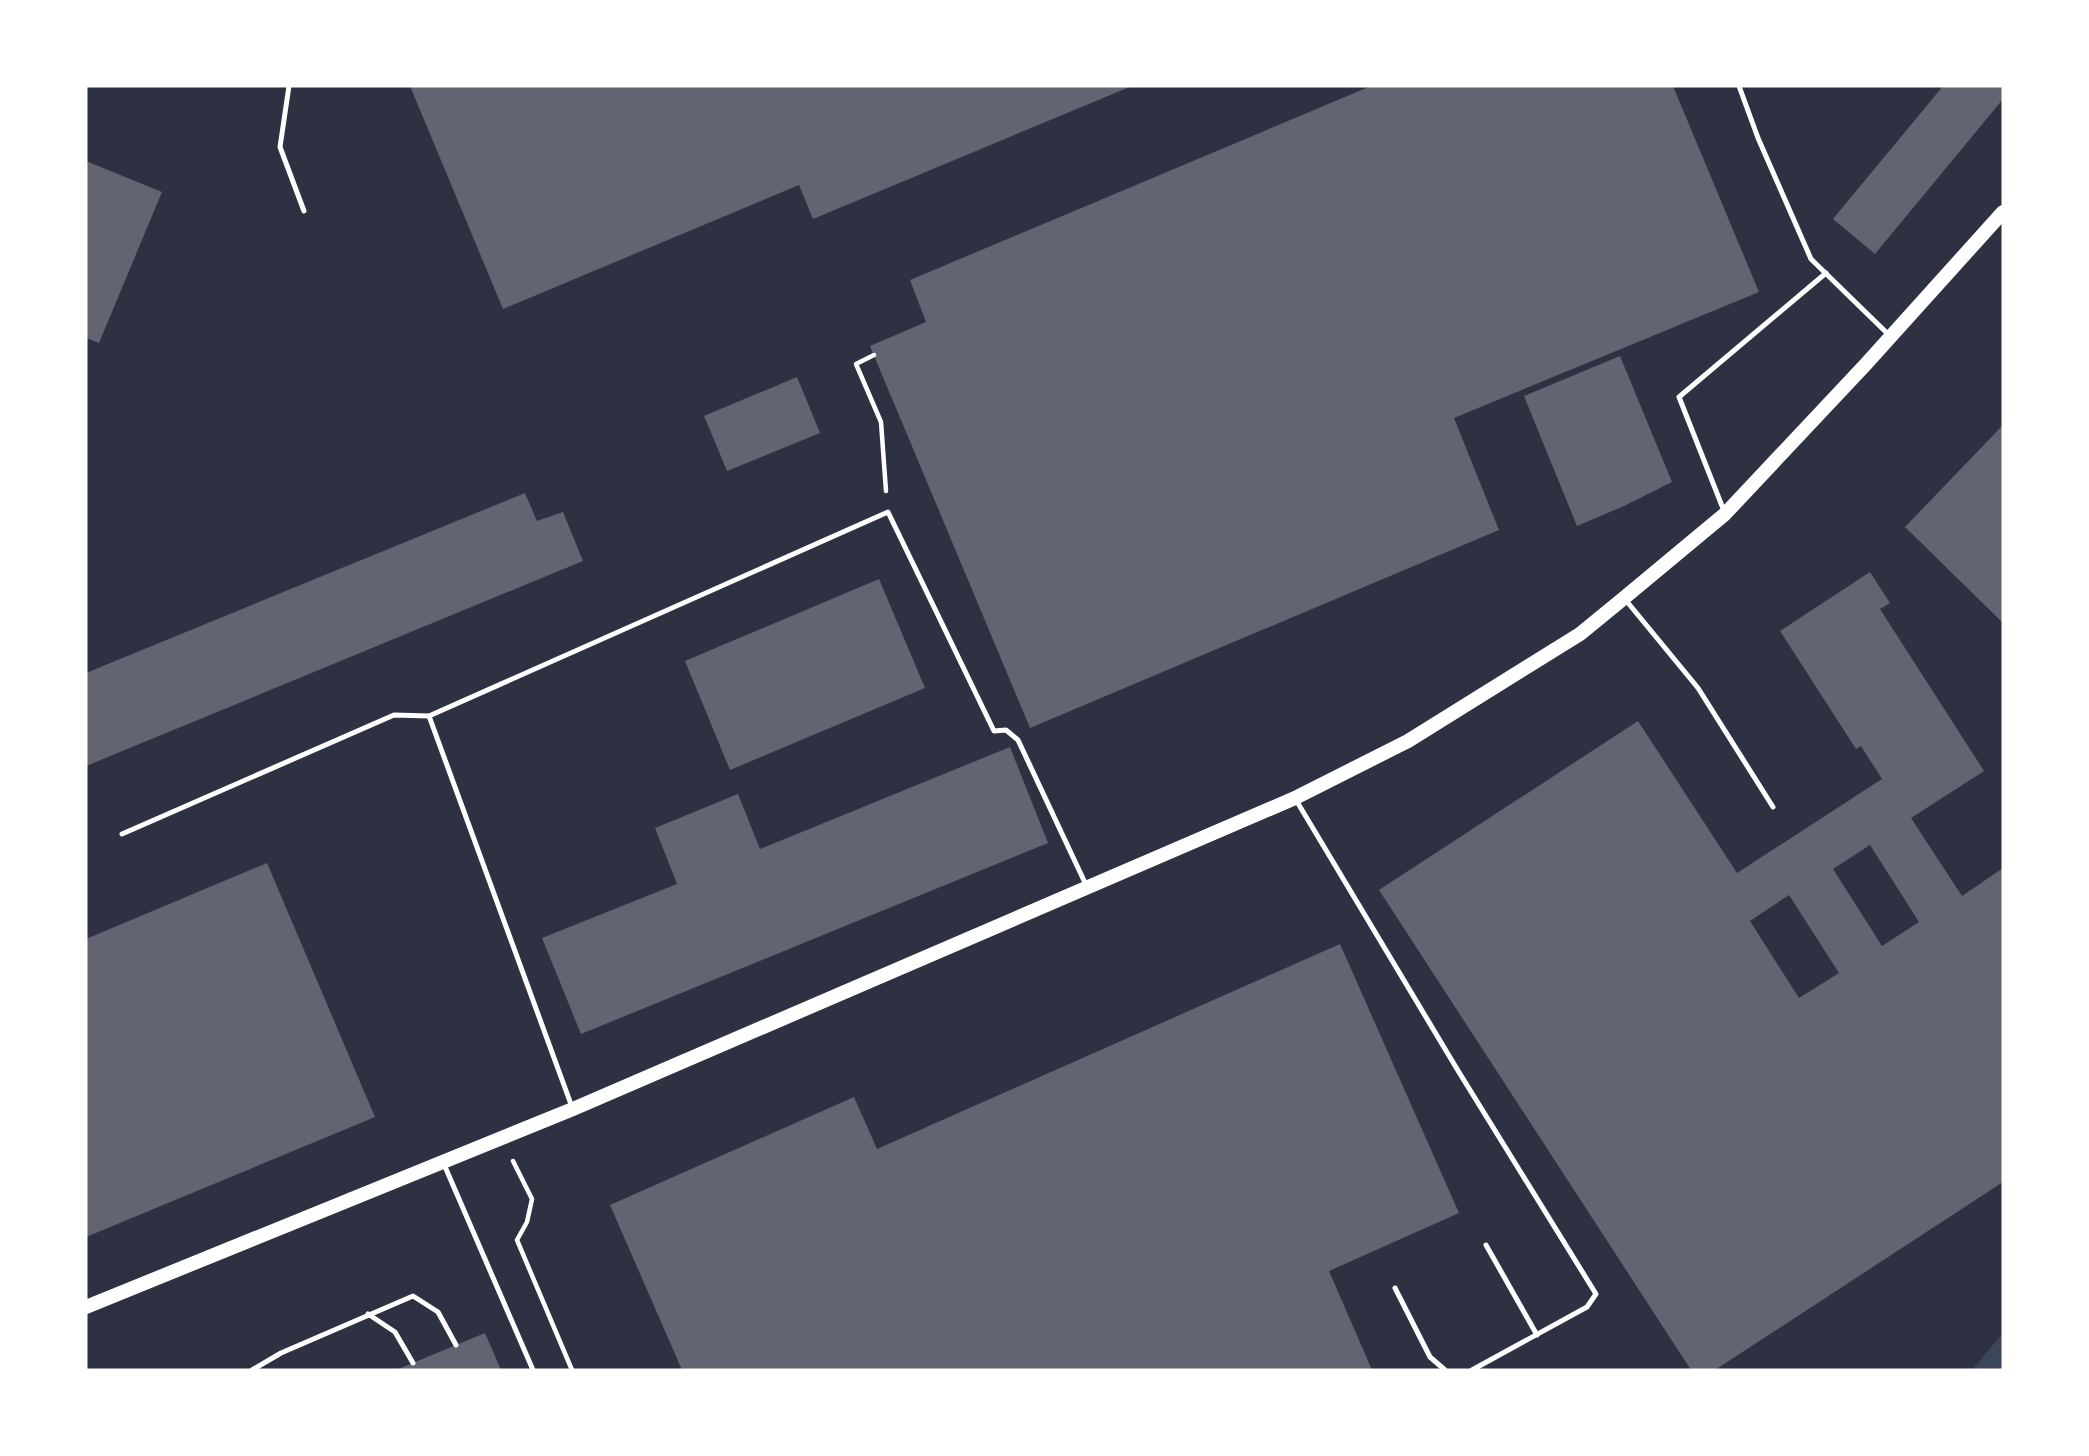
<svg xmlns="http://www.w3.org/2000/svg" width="2089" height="1456" font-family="'Noto Sans',sans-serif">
  <rect width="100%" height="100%" fill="#2d3142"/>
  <polygon fill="#3c4559" points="2003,1333 2003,1370 1972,1370"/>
  <g fill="#626471" fill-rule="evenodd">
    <polygon points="410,86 1132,86 813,219 799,185 503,309"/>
    <polygon points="1371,86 1673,86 1759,292 1454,418 1499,530 1030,728 870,346 926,322 910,280"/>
    <polygon points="1943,86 2003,86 2003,99 1875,254 1833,219"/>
    <polygon points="86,161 162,192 99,343 86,338"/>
    <polygon points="1620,356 1672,482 1624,506 1577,526 1524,396"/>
    <polygon points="797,377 820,433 727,471 704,416"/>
    <polygon points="2003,425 2003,623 1905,527"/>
    <polygon points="525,493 537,521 563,512 583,561 86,766 86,673"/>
    <path d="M1870 572 1890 603 1880 609 1984 771 1911 818 1962 896 2003 868V1182L1715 1370H1691L1379 890 1638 721 1737 873 1882 779 1861 746 1856 749 1780 631ZM1870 845 1919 922 1882 946 1833 869ZM1789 895 1839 973 1799 998 1750 921Z"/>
    <polygon points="879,579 925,688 730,770 685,661"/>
    <polygon points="1010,747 1048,843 581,1034 542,938 677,884 655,828 738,794 760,849"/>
    <polygon points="267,863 375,1117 86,1237 86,939"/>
    <polygon points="1340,944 1459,1213 1329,1271 1372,1370 682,1370 610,1205 854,1097 877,1149"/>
    <polygon points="485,1333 501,1370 396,1370"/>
  </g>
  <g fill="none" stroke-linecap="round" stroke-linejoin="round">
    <g stroke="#fff" stroke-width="4.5">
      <polyline points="874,355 856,364 881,422 886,491"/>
      <polyline points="513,1161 532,1199 527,1222 517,1240 572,1370"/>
    </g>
    <g stroke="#fff" stroke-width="5">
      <polyline points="289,86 280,147 304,211"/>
      <polyline points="1739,86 1758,138 1811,259 1890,336"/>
      <polyline points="1724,511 1679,397 1826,273"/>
      <polyline points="1624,598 1698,688 1773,807"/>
      <polyline points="1296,800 1457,1069 1596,1294 1587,1307 1472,1370"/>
      <polyline points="122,834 394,715 429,716"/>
      <polyline points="572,1107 429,716 888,512 994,731 1006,730 1018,740 1087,887"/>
      <polyline points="443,1162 533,1370"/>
      <polyline points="1486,1245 1537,1335"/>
      <polyline points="1395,1288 1430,1357 1445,1370"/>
      <polyline points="368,1314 395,1332 413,1363"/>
      <polyline points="252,1370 281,1353 413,1296 438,1312 456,1345"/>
    </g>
    <polyline stroke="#fff" stroke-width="14" points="86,1307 573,1109 1295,798 1408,741 1580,634 1624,598 1725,514 1866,364 2003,212"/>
  </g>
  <rect width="2089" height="1456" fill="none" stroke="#ffffff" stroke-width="175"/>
</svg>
